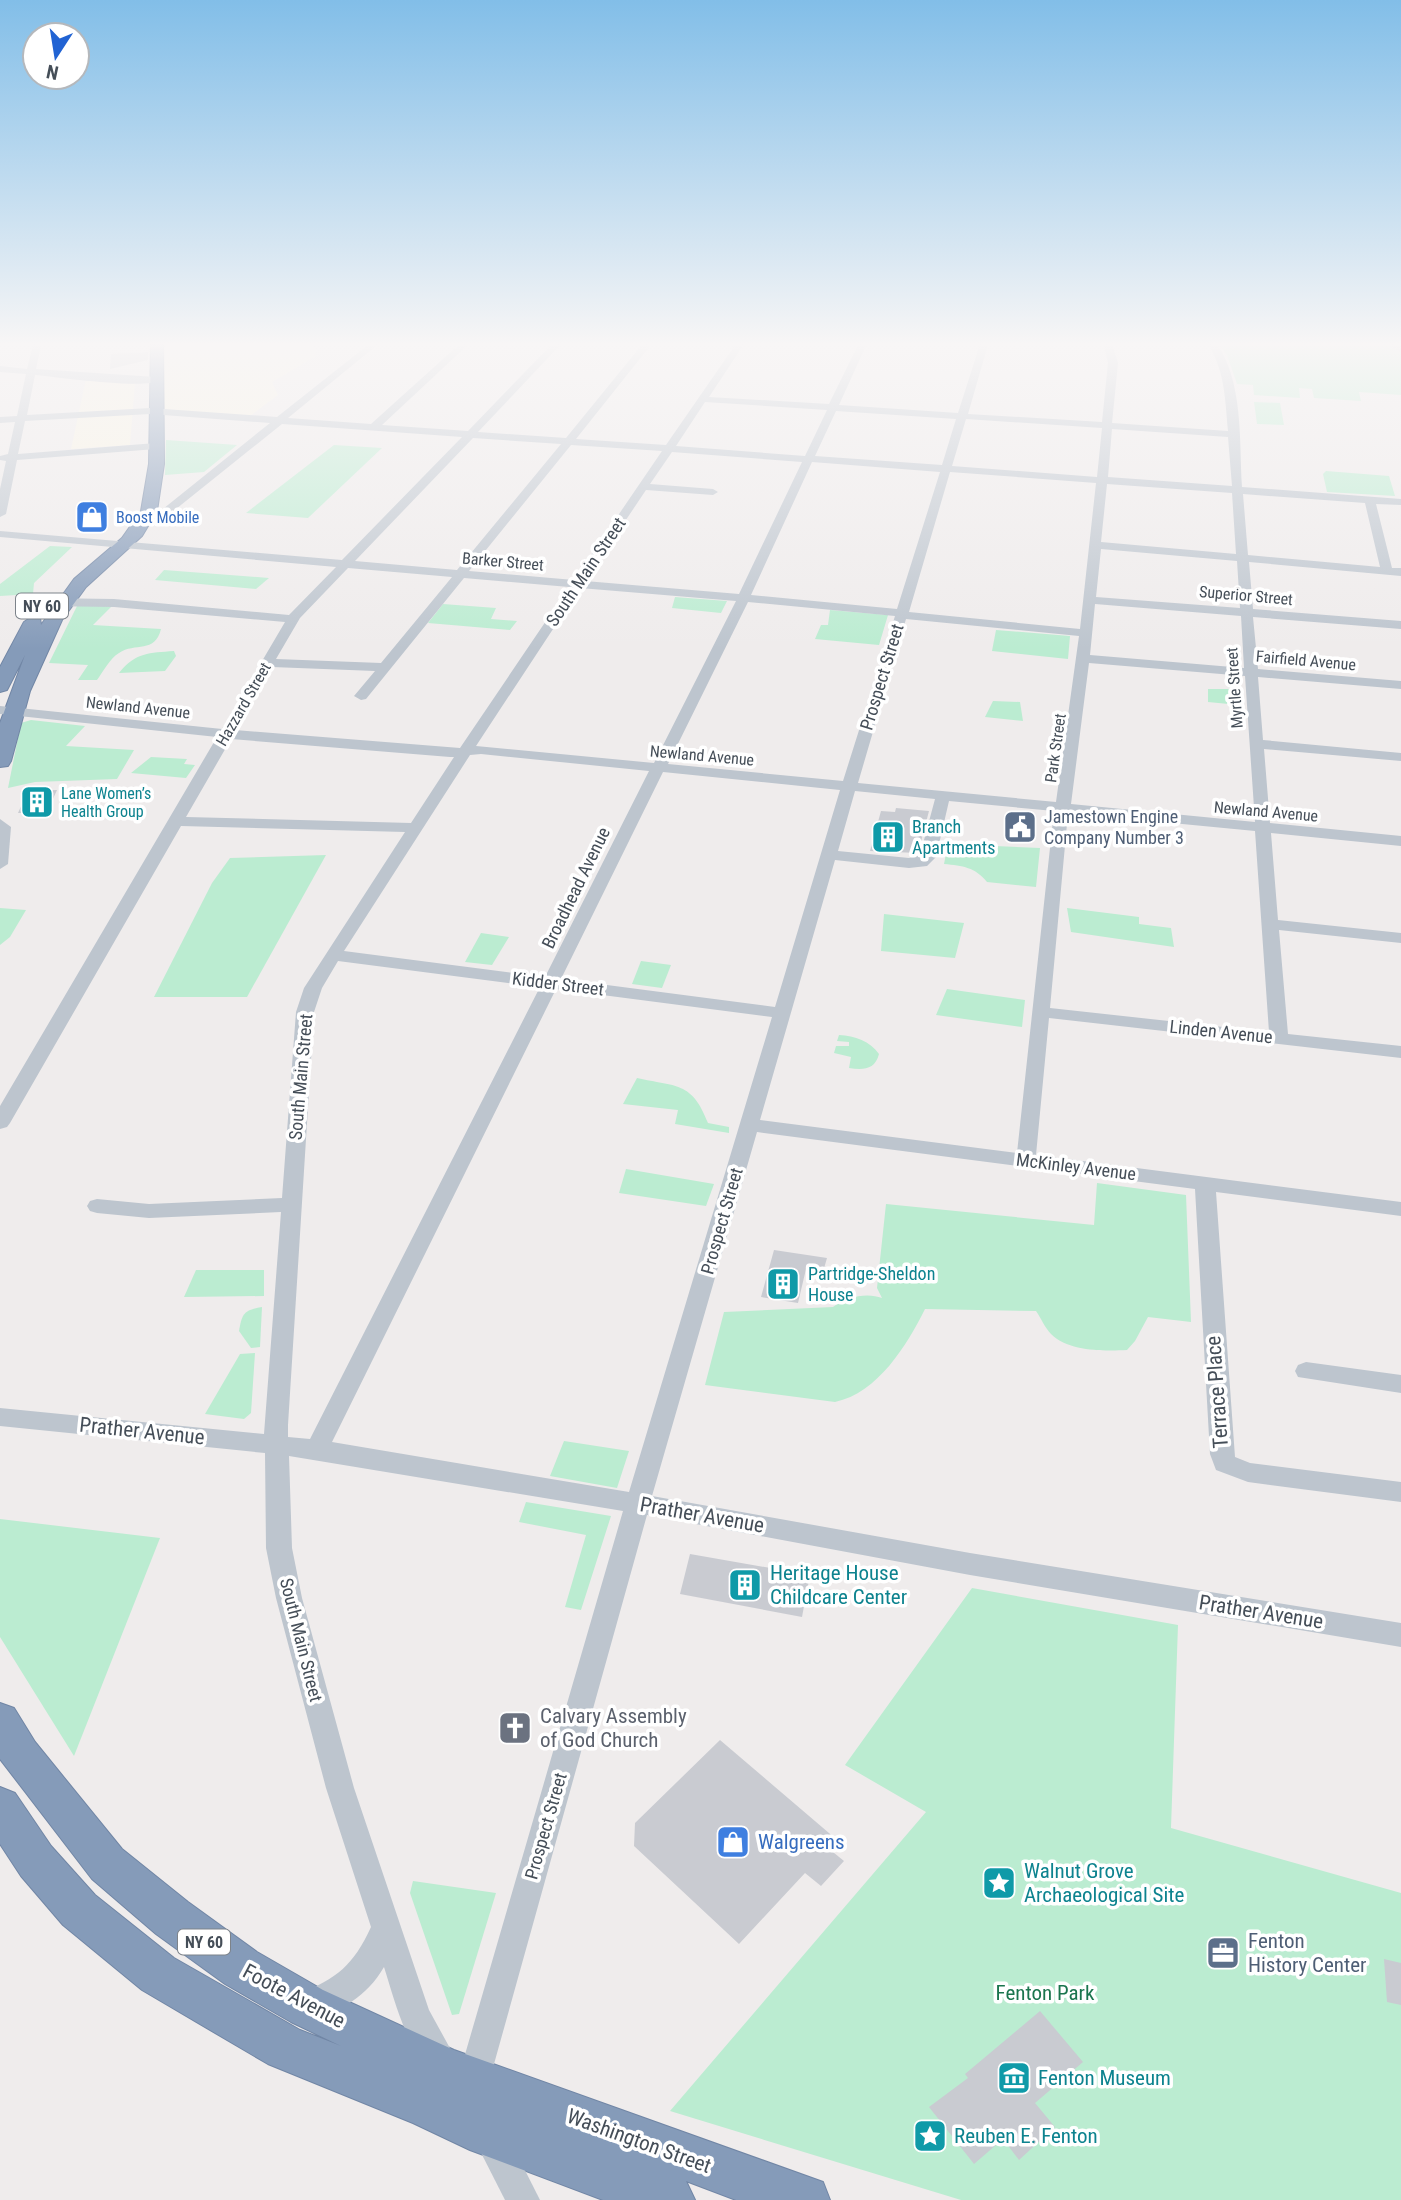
<svg xmlns="http://www.w3.org/2000/svg" width="1401" height="2200" font-family="'Roboto Condensed',sans-serif">
  <rect width="100%" height="100%" fill="#efecec"/>
  <g fill="#faf5e4">
    <polygon points="163,341 313,341 316,356 272,382 278,395 246,419 156,412"/>
    <polygon points="86,379 135,383 130,445 71,449"/>
  </g>
  <g fill="#bbecd1">
    <polygon points="1216,341 1377,341 1401,351 1401,395 1359,392 1361,401 1314,398 1312,389 1299,388 1300,398 1254,395 1253,385 1237,384 1227,355"/>
    <polygon points="1254,402 1280,403 1284,425 1257,424"/>
    <polygon points="166,440 237,445 204,472 165,475"/>
    <polygon points="334,445 382,448 308,518 246,513"/>
    <polygon points="1326,471 1389,476 1395,496 1327,492 1323,474"/>
    <polygon points="50,546 72,547 34,583 33,594 0,596 0,584"/>
    <polygon points="164,570 269,578 256,589 155,580"/>
    <polygon points="675,597 727,601 721,613 672,608"/>
    <polygon points="443,604 496,608 491,619 517,621 510,630 428,623"/>
    <path d="M77 606H112L93 625 161 629C155 654 135 642 119 653 110 658 103 672 97 680H78L88 665 49 663Z"/>
    <polygon points="830,610 888,615 879,645 815,639 821,625 828,625"/>
    <polygon points="996,630 1070,636 1068,659 992,651"/>
    <path d="M174 651 176 656 165 671 119 673C136 652 149 653 174 651Z"/>
    <polygon points="1231,685 1238,686 1239,705 1208,702 1208,689 1229,689"/>
    <polygon points="993,701 1020,702 1023,721 985,717"/>
    <polygon points="31,720 85,726 66,746 134,750 117,779 35,782 8,788 21,723"/>
    <polygon points="151,757 187,759 184,764 195,765 186,778 131,773"/>
    <path d="M948 844 1040 848 1036 887 987 882C975 867 963 866 944 864Z"/>
    <polygon points="326,855 247,997 154,997 212,883 230,858"/>
    <polygon points="0,908 26,910 10,937 0,945"/>
    <polygon points="1067,908 1139,917 1139,924 1171,928 1174,947 1071,932"/>
    <polygon points="884,914 964,923 955,958 881,951"/>
    <polygon points="481,933 509,937 492,965 465,962"/>
    <polygon points="641,961 671,965 662,988 632,984"/>
    <polygon points="947,989 1025,1000 1022,1027 936,1015"/>
    <path d="M839 1035C855 1036 870 1041 879 1054 875 1070 863 1070 849 1068L851 1057 834 1053 836 1046H849V1042L837 1041Z"/>
    <path d="M637 1078C676 1087 692 1081 708 1123L729 1127V1133L675 1124 678 1110 623 1104Z"/>
    <polygon points="626,1169 714,1184 706,1206 619,1193"/>
    <path d="M1097 1183 1186 1195 1191 1322 1148 1317 1135 1341 1127 1350C1105 1351 1069 1352 1051 1334 1045 1328 1041 1318 1036 1311L925 1309C907 1345 878 1393 835 1402L705 1385 724 1312 833 1307C846 1297 867 1292 882 1298L877 1288 886 1204 1094 1225Z"/>
    <polygon points="196,1270 264,1270 264,1296 184,1297"/>
    <path d="M262 1307 260 1347 251 1348 239 1331C242 1313 244 1310 262 1307Z"/>
    <polygon points="255,1353 251,1413 244,1419 205,1414 240,1354"/>
    <polygon points="564,1441 629,1451 617,1488 550,1476"/>
    <polygon points="526,1502 611,1516 581,1610 565,1607 586,1535 519,1522"/>
    <polygon points="0,1519 160,1538 74,1756 0,1637"/>
    <polygon points="972,1588 1178,1625 1171,1828 1401,1893 1401,2200 961,2200 670,2111 926,1812 845,1765"/>
    <polygon points="413,1881 496,1893 459,2014 452,2015 410,1893"/>
  </g>
  <g fill="#c9cbd1">
    <polygon points="148,352 148,360 110,369 111,354"/>
    <polygon points="57,790 47,812 18,813 28,791"/>
    <polygon points="896,808 929,811 918,853 870,851 881,811 895,812"/>
    <polygon points="774,1250 827,1258 823,1272 806,1269 798,1303 761,1297"/>
    <polygon points="690,1554 810,1575 802,1617 680,1594"/>
    <polygon points="720,1740 836,1839 828,1848 844,1861 821,1886 805,1873 739,1944 634,1846 635,1823"/>
    <polygon points="1384,1959 1401,1963 1401,2005 1387,2002"/>
    <polygon points="1040,2011 1083,2062 1035,2103 1055,2127 1019,2160 1003,2139 974,2164 929,2107 968,2078 965,2074"/>
  </g>
  <g fill="none" stroke-linecap="round" stroke-linejoin="round">
    <defs>
      <g id="highway">
        <polygon points="151,341 163,341 164,464 157,511 142,536 86,587 62,620 30,691 11,761 8,766 0,767 0,723 25,655 7,690 0,692 0,667 24,622 33,616 40,618 41,625 74,579 122,538 141,511 149,464"/>
        <polygon points="0,1703 14,1708 35,1742 122,1849 188,1902 257,1952 323,1990 454,2050 823,2182 830,2200 736,2200 686,2181 695,2200 603,2200 470,2150 413,2123 268,2064 142,1990 63,1925 21,1876 0,1844 0,1787 15,1793 51,1846 95,1895 174,1958 300,2030 341,2046 291,2022 225,1984 156,1934 92,1879 0,1759"/>
      </g>
    </defs>
    <use href="#highway" stroke="#7186a5" stroke-width="2"/>
    <g fill="#bdc5ce" fill-rule="evenodd">
      <path d="M34 341H42L36 369 156 377 161 380C145 390 58 377 35 375L27 415 150 408 277 417 373 341H382L288 418 371 424 463 341H472L382 425 468 431 555 341H564L478 432 566 438 645 341H654L576 439 666 445 738 341H746L709 397 829 404 860 341H868L839 405 958 413 981 341H989L968 414 1102 422 1108 363 1103 341H1111L1118 363 1112 423 1228 431C1225 398 1225 369 1206 341H1215C1244 381 1239 440 1242 487L1401 499V505L1376 504 1392 568H1401V576L1249 562 1253 609 1401 621V629L1253 617 1258 669 1401 681V689L1258 677 1263 740 1401 753V761L1264 749 1270 823 1401 836V846L1271 833 1278 920 1401 933V943L1279 930 1288 1034 1401 1046V1058L1049 1018 1036 1155 1401 1202V1216L1216 1192 1235 1457 1250 1463 1401 1482V1502L1248 1482 1216 1470 1210 1454 1195 1189 757 1132 652 1496 970 1553 1401 1623V1647L970 1575 647 1515 489 2082 485 2094 473 2098 461 2094 457 2082 623 1511 289 1456 292 1548 302 1598 354 1788 429 2010 457 2061 452 2072 441 2077C410 2064 394 1998 384 1967 366 1998 342 2009 310 2021L299 2016 294 2005 299 1994C337 1978 353 1966 371 1927L326 1788 276 1598 266 1548 265 1453 0 1426V1408L264 1434 281 1212 149 1218 97 1213 90 1211 87 1206 90 1201 97 1199 149 1204 282 1198 296 1012 304 988 405 832 181 826 10 1123 7 1127 0 1129V1106L217 737 0 714V706L222 729 285 622 114 607 44 606 38 602 44 598 114 599 289 615 336 567 0 537V531L342 560 462 437 282 424 161 521 141 529 135 526 153 517 270 423 150 414 25 421 18 454 156 443 161 446 156 449 17 460 6 514 0 517V489L6 461 0 460V456L8 454 15 422 0 423V417L17 416 26 374 0 372V366L27 369ZM705 402 827 410 805 456 676 446ZM836 411 956 419 942 465 815 456ZM966 419 1102 428 1097 477 952 466ZM1112 429 1228 437 1232 486 1108 477ZM473 438 561 444 457 570 355 561ZM571 445 662 451 574 580 469 571ZM672 452 802 462 739 594 585 581 646 490 713 495 718 492 713 489 650 484ZM812 462 940 472 897 609 751 595ZM950 472 1096 483 1080 629 909 612ZM1107 484 1232 493 1236 554 1101 542ZM1243 494 1365 503 1380 567 1248 555ZM1101 549 1237 561 1240 608 1096 597ZM348 568 452 577 381 663 276 659 300 618ZM464 578 569 587 460 748 235 730 272 667 375 671 354 696 361 700 366 699ZM580 588 736 601 654 763 476 746ZM748 602 895 616 843 781 668 764ZM1095 604 1241 616 1244 668 1090 655ZM906 619 1079 636 1056 802 858 783ZM1089 663 1245 676 1255 822 1071 804ZM231 739 450 757H454L411 823 186 817ZM481 754 649 771 545 977 344 951 470 755ZM663 772 840 790 775 1007 561 979ZM855 791 935 799 920 855 909 858 838 851ZM949 801 1054 811 1017 1153 760 1120 835 860 909 868 927 866 936 857ZM1068 813 1255 831 1269 1032 1050 1008ZM338 961 540 987 310 1439 288 1437V1425L314 1012 322 988ZM556 989 772 1017 629 1492 332 1442Z"/>
      <polygon points="1379,341 1390,341 1401,346 1401,352"/>
      <polygon points="0,819 11,827 8,864 0,869"/>
      <polygon points="1306,1362 1401,1375 1401,1393 1298,1377 1295,1371 1298,1365"/>
      <polygon points="491,2122 503,2127 540,2200 505,2200 474,2139 479,2127"/>
    </g>
    <use href="#highway" fill="#859bb9" fill-rule="evenodd"/>
  </g>
  <linearGradient id="sky" x2="0" y2="1"><stop stop-color="#82bee8"/><stop offset="0.53" stop-color="#f8f6f6"/><stop offset="1" stop-color="#f8f6f6" stop-opacity="0"/></linearGradient>
  <rect width="1401" height="649" fill="url(#sky)"/>
  <defs>
    <symbol id="shop-square" viewBox="-11 -11 22 22"><rect x="-9" y="-9" width="18" height="18" rx="4" fill="#3f7fe0" stroke="#fff"/><path d="M-5-2.5h2.3a2.7 3.5 0 0 1 5.4 0H5L5.5 6h-11ZM-1.5-2.5h3a1.5 2.3 0 0 0-3 0Z" fill="#fff"/></symbol>
    <symbol id="building-square" viewBox="-11 -11 22 22"><rect x="-9" y="-9" width="18" height="18" rx="4" fill="#0f9aa8" stroke="#fff"/><path d="M-4-6H4V6H1V3H-1V6H-4ZM-2.5-4.3h1.7v1.8h-1.7ZM.8-4.3h1.7v1.8H.8ZM-2.5-1h1.7V.8h-1.7ZM.8-1h1.7V.8H.8Z" fill="#fff"/></symbol>
    <symbol id="civic-square" viewBox="-11 -11 22 22"><rect x="-9" y="-9" width="18" height="18" rx="4" fill="#5c6f8a" stroke="#fff"/><path d="M-.6-6.5H3V-4.5H.6V-3L4-1V1h2V6H-6V1h2V-1L-.6-3ZM-1.2 2.5V6h2.4V2.5Z" fill="#fff"/></symbol>
    <symbol id="church-square" viewBox="-11 -11 22 22"><rect x="-9" y="-9" width="18" height="18" rx="4" fill="#6b7280" stroke="#fff"/><path d="M-1.2-6h2.4v3.5h3.3v2.4h-3.3V6h-2.4V-.1h-3.3v-2.4h3.3Z" fill="#fff"/></symbol>
    <symbol id="sight-square" viewBox="-11 -11 22 22"><rect x="-9" y="-9" width="18" height="18" rx="4" fill="#0f9aa8" stroke="#fff"/><path d="M0-6L1.8-2.2L6-1.7L2.9 1.2L3.7 5.4L0 3.3L-3.7 5.4L-2.9 1.2L-6-1.7L-1.8-2.2Z" fill="#fff"/></symbol>
    <symbol id="office-square" viewBox="-11 -11 22 22"><rect x="-9" y="-9" width="18" height="18" rx="4" fill="#5c6f8a" stroke="#fff"/><path d="M-6-3h4V-5.5h4V-3h4V5H-6ZM-1-4.5V-3h2v-1.5ZM-6 0V1H6V0Z" fill="#fff"/></symbol>
    <symbol id="museum-square" viewBox="-11 -11 22 22"><rect x="-9" y="-9" width="18" height="18" rx="4" fill="#0f9aa8" stroke="#fff"/><path d="M0-6L6-3V-2H-6V-3ZM-5-1h2V3h-2ZM-1-1h2V3h-2ZM3-1h2V3H3ZM-6 4H6V6H-6Z" fill="#fff"/></symbol>
  </defs>
  <g fill-rule="evenodd">
    <use href="#shop-square" x="73" y="498" width="38" height="38"/>
    <use href="#building-square" x="18" y="783" width="38" height="38"/>
    <use href="#civic-square" x="1001" y="808" width="38" height="38"/>
    <use href="#building-square" x="869" y="818" width="38" height="38"/>
    <use href="#building-square" x="764" y="1265" width="38" height="38"/>
    <use href="#building-square" x="726" y="1566" width="38" height="38"/>
    <use href="#church-square" x="496" y="1709" width="38" height="38"/>
    <use href="#shop-square" x="714" y="1823" width="38" height="38"/>
    <use href="#sight-square" x="980" y="1864" width="38" height="38"/>
    <use href="#office-square" x="1204" y="1934" width="38" height="38"/>
    <use href="#museum-square" x="995" y="2059" width="38" height="38"/>
    <use href="#sight-square" x="911" y="2117" width="38" height="38"/>
  </g>
  <g text-anchor="middle" stroke-width="7" stroke-linejoin="round" paint-order="stroke">
    <g font-size="16" fill="#366cbe" stroke="#fff" text-anchor="start">
      <text x="116" y="523">Boost Mobile</text>
    </g>
    <g font-size="16" fill="#454e58" stroke="#fff">
      <text transform="translate(503 561) rotate(5)" y="6">Barker Street</text>
      <text transform="translate(1246 595) rotate(5)" y="6">Superior Street</text>
      <text transform="translate(1306 660) rotate(5)" y="6">Fairfield Avenue</text>
      <text transform="translate(1234 688) rotate(-94)" y="6">Myrtle Street</text>
      <text transform="translate(243 704) rotate(-60)" y="6">Hazzard Street</text>
      <text transform="translate(138 707) rotate(6)" y="6">Newland Avenue</text>
      <text transform="translate(1055 748) rotate(-82)" y="6">Park Street</text>
      <text transform="translate(702 755) rotate(5)" y="6">Newland Avenue</text>
      <text transform="translate(1266 811) rotate(5)" y="6">Newland Avenue</text>
    </g>
    <g fill="#fff" stroke="#7d838a" stroke-width="2">
      <rect x="16" y="593.5" width="52" height="25" rx="5"/>
      <rect x="178" y="1929.5" width="52" height="25" rx="5"/>
    </g>
    <g font-size="16" font-weight="bold" fill="#454e58">
      <text x="42" y="612">NY 60</text>
      <text x="204" y="1948">NY 60</text>
    </g>
    <g font-size="16" fill="#0d838f" stroke="#fff" text-anchor="start">
      <text x="61" y="799">Lane Women’s<tspan x="61" dy="18">Health Group</tspan></text>
    </g>
    <g font-size="18" fill="#454e58" stroke="#fff">
      <text transform="translate(586 572) rotate(-56)" y="6">South Main Street</text>
      <text transform="translate(882 677) rotate(-73)" y="6">Prospect Street</text>
      <text transform="translate(576 888) rotate(-64)" y="6">Broadhead Avenue</text>
      <text transform="translate(558 984) rotate(7)" y="6">Kidder Street</text>
      <text transform="translate(1221 1032) rotate(6)" y="6">Linden Avenue</text>
      <text transform="translate(301 1077) rotate(-85)" y="6">South Main Street</text>
      <text transform="translate(1076 1167) rotate(7)" y="6">McKinley Avenue</text>
      <text transform="translate(722 1221) rotate(-74)" y="6">Prospect Street</text>
      <text transform="translate(301 1640) rotate(76)" y="6">South Main Street</text>
      <text transform="translate(546 1826) rotate(-74)" y="6">Prospect Street</text>
    </g>
    <g font-size="18" fill="#4e5e75" stroke="#fff" text-anchor="start">
      <text x="1044" y="823">Jamestown Engine<tspan x="1044" dy="21">Company Number 3</tspan></text>
    </g>
    <g font-size="18" fill="#0d838f" stroke="#fff" text-anchor="start">
      <text x="912" y="833">Branch<tspan x="912" dy="21">Apartments</tspan></text>
      <text x="808" y="1280">Partridge-Sheldon<tspan x="808" dy="21">House</tspan></text>
    </g>
    <g font-size="21" fill="#454e58" stroke="#fff">
      <text transform="translate(1217 1392) rotate(-94)" y="7">Terrace Place</text>
      <text transform="translate(142 1431) rotate(6)" y="7">Prather Avenue</text>
      <text transform="translate(702 1515) rotate(10)" y="7">Prather Avenue</text>
      <text transform="translate(1261 1612) rotate(9)" y="7">Prather Avenue</text>
      <text transform="translate(294 1996) rotate(28)" y="7">Foote Avenue</text>
      <text transform="translate(639 2141) rotate(20)" y="7">Washington Street</text>
    </g>
    <g font-size="21" fill="#0d838f" stroke="#fff" text-anchor="start">
      <text x="770" y="1580">Heritage House<tspan x="770" dy="24">Childcare Center</tspan></text>
      <text x="1024" y="1878">Walnut Grove<tspan x="1024" dy="24">Archaeological Site</tspan></text>
      <text x="1038" y="2085">Fenton Museum</text>
      <text x="954" y="2143">Reuben E. Fenton</text>
    </g>
    <g font-size="21" fill="#5b616d" stroke="#fff" text-anchor="start">
      <text x="540" y="1723">Calvary Assembly<tspan x="540" dy="24">of God Church</tspan></text>
    </g>
    <g font-size="21" fill="#366cbe" stroke="#fff" text-anchor="start">
      <text x="758" y="1849">Walgreens</text>
    </g>
    <g font-size="21" fill="#4e5e75" stroke="#fff" text-anchor="start">
      <text x="1248" y="1948">Fenton<tspan x="1248" dy="24">History Center</tspan></text>
    </g>
    <g font-size="21" fill="#1a754e" stroke="#fff">
      <text x="1045" y="2000">Fenton Park</text>
    </g>
  </g>
  <g transform="translate(56 56) rotate(192)"><circle r="33" fill="#ffffff" stroke="#b5b8bc" stroke-width="2"/>
  <path d="M0-5L12 26L0 18L-12 26Z" fill="#2163d3"/>
  <text y="-10" font-size="19" font-weight="bold" text-anchor="middle" fill="#454e58">N</text>
  </g>
</svg>
